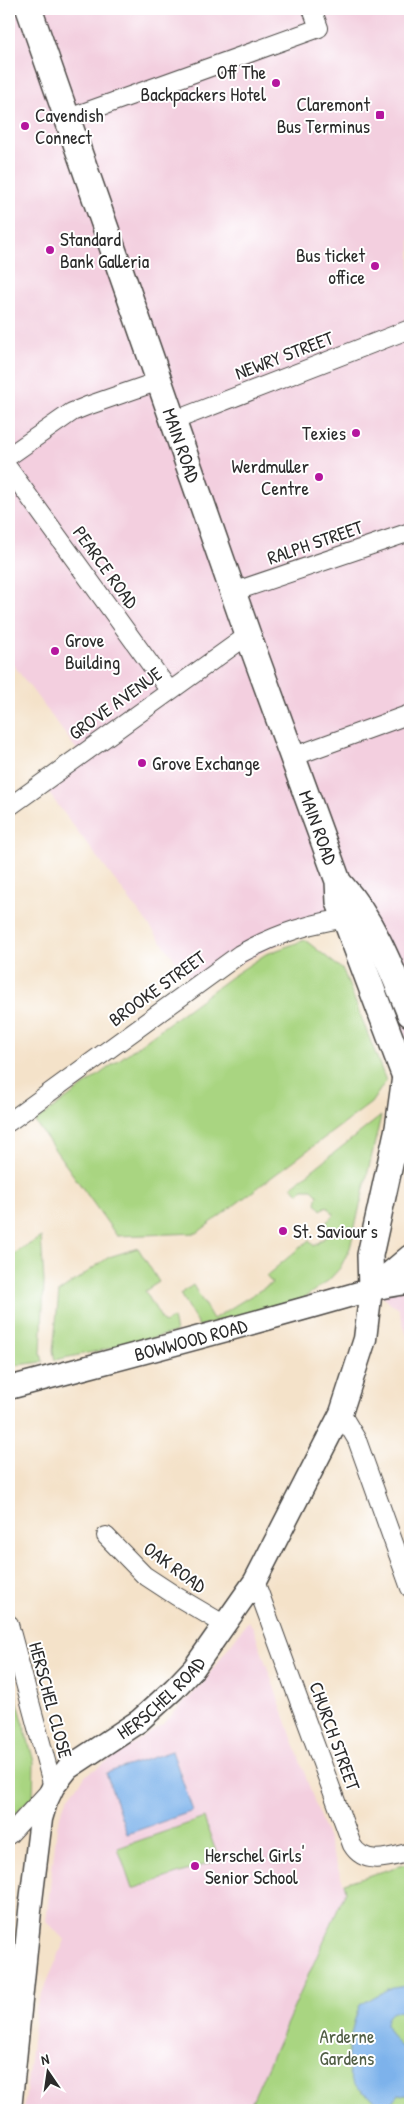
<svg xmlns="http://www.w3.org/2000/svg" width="419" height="2119" font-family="'Patrick Hand',sans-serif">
  <rect width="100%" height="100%" fill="#fff"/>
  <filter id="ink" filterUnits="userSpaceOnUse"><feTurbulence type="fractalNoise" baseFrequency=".02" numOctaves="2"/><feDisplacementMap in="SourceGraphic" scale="10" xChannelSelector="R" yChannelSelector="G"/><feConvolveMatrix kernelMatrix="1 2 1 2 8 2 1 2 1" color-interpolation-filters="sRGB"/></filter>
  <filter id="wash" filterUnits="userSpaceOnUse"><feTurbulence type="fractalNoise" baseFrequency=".0096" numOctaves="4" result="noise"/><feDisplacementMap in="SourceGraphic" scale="20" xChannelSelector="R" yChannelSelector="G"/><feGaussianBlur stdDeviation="1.12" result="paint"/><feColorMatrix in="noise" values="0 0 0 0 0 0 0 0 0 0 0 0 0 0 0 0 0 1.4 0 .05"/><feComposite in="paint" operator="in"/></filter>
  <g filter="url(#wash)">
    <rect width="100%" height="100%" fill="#f4e2c9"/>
    <g fill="#f3cfdf">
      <polygon points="9,9 410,9 410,1090 344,918 322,922 195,986 41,783 80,754 9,659"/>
      <polygon points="410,1256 410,1346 399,1309 371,1289"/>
      <polygon points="248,1621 253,1627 346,1891 248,2110 24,2110 36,2008 65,1940 46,1921 57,1826 61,1812 68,1798 85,1776 163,1724 200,1686"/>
    </g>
    <g fill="#a9d581" stroke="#6a8056">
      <polygon points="305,940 343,970 386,1081 371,1103 197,1233 117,1236 35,1122 231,977 266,954"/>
      <polygon points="381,1116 350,1248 340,1268 329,1280 301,1300 199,1326 180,1294 193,1285 213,1319 272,1283 266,1276 309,1240 314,1246 327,1236 321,1227 334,1215 327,1206 321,1210 316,1203 318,1195 312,1189 304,1189 298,1193 292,1186"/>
      <polygon points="41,1237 44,1282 41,1353 43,1362 9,1366 9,1257"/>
      <polygon points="138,1248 159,1282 145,1291 164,1323 173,1318 176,1332 112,1348 55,1360 53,1351 59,1292 109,1257"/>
      <polygon points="9,1669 34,1762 33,1796 9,1819"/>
      <polygon points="204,1818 219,1860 132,1889 118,1848"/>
      <polygon points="410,1863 410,2110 248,2110 346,1891 344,1883"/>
    </g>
    <g fill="#7db2eb" stroke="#546e8b">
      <polygon points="172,1751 193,1811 127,1834 106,1773"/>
      <path d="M410 1971V2016C400 2008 387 2010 386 2025 392 2038 398 2046 410 2053V2096L399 2094 392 2103 383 2105C376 2101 356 2088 352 2081 342 2062 352 2024 360 2005L388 1989 406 1986Z"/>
    </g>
  </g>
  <g filter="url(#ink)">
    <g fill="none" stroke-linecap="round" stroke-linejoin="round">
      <defs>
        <g id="minor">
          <polyline points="66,119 319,28 312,9"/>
          <polyline points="173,421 410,329"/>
          <polyline points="9,456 72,412 87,406 159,381"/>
          <polyline points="9,469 169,690"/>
          <polyline points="233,592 410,532"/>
          <polyline points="292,757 410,714"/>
          <polyline points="9,807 248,635"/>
          <path d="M9 1122 240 954C274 935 316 920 355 918"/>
          <polyline points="341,1413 357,1440 410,1588"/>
          <polyline points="106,1536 144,1575 176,1596 225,1625"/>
          <path d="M255 1581 352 1845C365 1867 391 1857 410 1852"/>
          <polyline points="9,1624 53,1787 9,1835"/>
        </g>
        <g id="tertiary">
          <polyline points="371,1289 410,1256"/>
          <path id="s1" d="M9 1388C129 1356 250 1325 369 1290 382 1286 397 1285 410 1282"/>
          <path id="s2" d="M10 2110 31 1901 41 1819 46 1802 53 1787 68 1768 139 1721 174 1689 194 1668 255 1581 341 1413 365 1339 371 1289"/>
        </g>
        <g id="secondary">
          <path id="s3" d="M29 9 248 635 338 881 339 902 410 1090"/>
          <path d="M341 885C373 920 392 970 410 1014"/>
          <polyline points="371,1289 370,1255 398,1128 405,1076"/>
        </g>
      </defs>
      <use href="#minor" stroke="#494643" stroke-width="20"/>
      <use href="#tertiary" stroke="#494643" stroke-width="25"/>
      <use href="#secondary" stroke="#494643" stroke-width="28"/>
      <use href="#minor" stroke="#fff" stroke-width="18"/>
      <use href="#tertiary" stroke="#fff" stroke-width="22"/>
      <use href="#secondary" stroke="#fff" stroke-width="25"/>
    </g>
  </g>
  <g fill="#b5179e" stroke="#fff" stroke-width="2">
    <circle cx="276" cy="83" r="5"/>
    <rect x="375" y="110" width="10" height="10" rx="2.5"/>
    <circle cx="25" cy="126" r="5"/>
    <circle cx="50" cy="250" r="5"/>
    <circle cx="375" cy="266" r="5"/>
    <circle cx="356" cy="433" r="5"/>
    <circle cx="319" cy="477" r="5"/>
    <circle cx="55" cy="651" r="5"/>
    <circle cx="142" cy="763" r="5"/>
    <circle cx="283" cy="1231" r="5"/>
    <circle cx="195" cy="1866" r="5"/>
  </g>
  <g text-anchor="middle" stroke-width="4" stroke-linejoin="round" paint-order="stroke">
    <g font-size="19" fill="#2b2b2b" stroke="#fff" text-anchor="start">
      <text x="266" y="79" text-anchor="end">Off The<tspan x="266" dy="22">Backpackers Hotel</tspan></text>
      <text x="370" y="111" text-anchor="end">Claremont<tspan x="370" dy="22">Bus Terminus</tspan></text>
      <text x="35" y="122">Cavendish<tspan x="35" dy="22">Connect</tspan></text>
      <text x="60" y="246">Standard<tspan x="60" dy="22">Bank Galleria</tspan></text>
      <text x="365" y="262" text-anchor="end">Bus ticket<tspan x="365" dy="22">office</tspan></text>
      <text x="346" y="440" text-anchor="end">Texies</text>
      <text x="309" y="473" text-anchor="end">Werdmuller<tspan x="309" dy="22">Centre</tspan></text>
      <text x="65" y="647">Grove<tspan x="65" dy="22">Building</tspan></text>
      <text x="152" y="770">Grove Exchange</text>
      <text x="293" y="1238">St. Saviour's</text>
      <text x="205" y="1862">Herschel Girls'<tspan x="205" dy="22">Senior School</tspan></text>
    </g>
    <g font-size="19" fill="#2b2b2b" stroke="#fff">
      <text transform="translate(284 355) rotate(-21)" y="7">NEWRY STREET</text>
      <text dy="7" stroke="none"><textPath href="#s3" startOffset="462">MAIN ROAD</textPath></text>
      <text transform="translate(315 542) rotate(-19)" y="7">RALPH STREET</text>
      <text transform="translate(106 567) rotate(54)" y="7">PEARCE ROAD</text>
      <text transform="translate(115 703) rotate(-36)" y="7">GROVE AVENUE</text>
      <text dy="7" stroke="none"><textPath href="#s3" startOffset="868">MAIN ROAD</textPath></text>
      <text transform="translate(157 988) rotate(-36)" y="7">BROOKE STREET</text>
      <text dy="7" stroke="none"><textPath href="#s1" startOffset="188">BOWWOOD ROAD</textPath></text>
      <text transform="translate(175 1567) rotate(36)" y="7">OAK ROAD</text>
      <text dy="7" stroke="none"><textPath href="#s2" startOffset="468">HERSCHEL ROAD</textPath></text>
      <text transform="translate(51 1700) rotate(75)" y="7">HERSCHEL CLOSE</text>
      <text transform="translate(335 1736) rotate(70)" y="7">CHURCH STREET</text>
    </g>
    <g font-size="19" fill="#515e45" stroke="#fff">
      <text x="347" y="2043">Arderne<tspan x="347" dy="22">Gardens</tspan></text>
    </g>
  </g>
  <rect width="419" height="2119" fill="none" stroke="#fff" stroke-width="30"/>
  <g transform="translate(48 2072) rotate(347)" stroke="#ffffff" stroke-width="4" paint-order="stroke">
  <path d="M0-4L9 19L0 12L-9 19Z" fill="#2b2b2b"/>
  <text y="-8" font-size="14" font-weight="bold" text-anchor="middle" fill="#2b2b2b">N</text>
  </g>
</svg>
